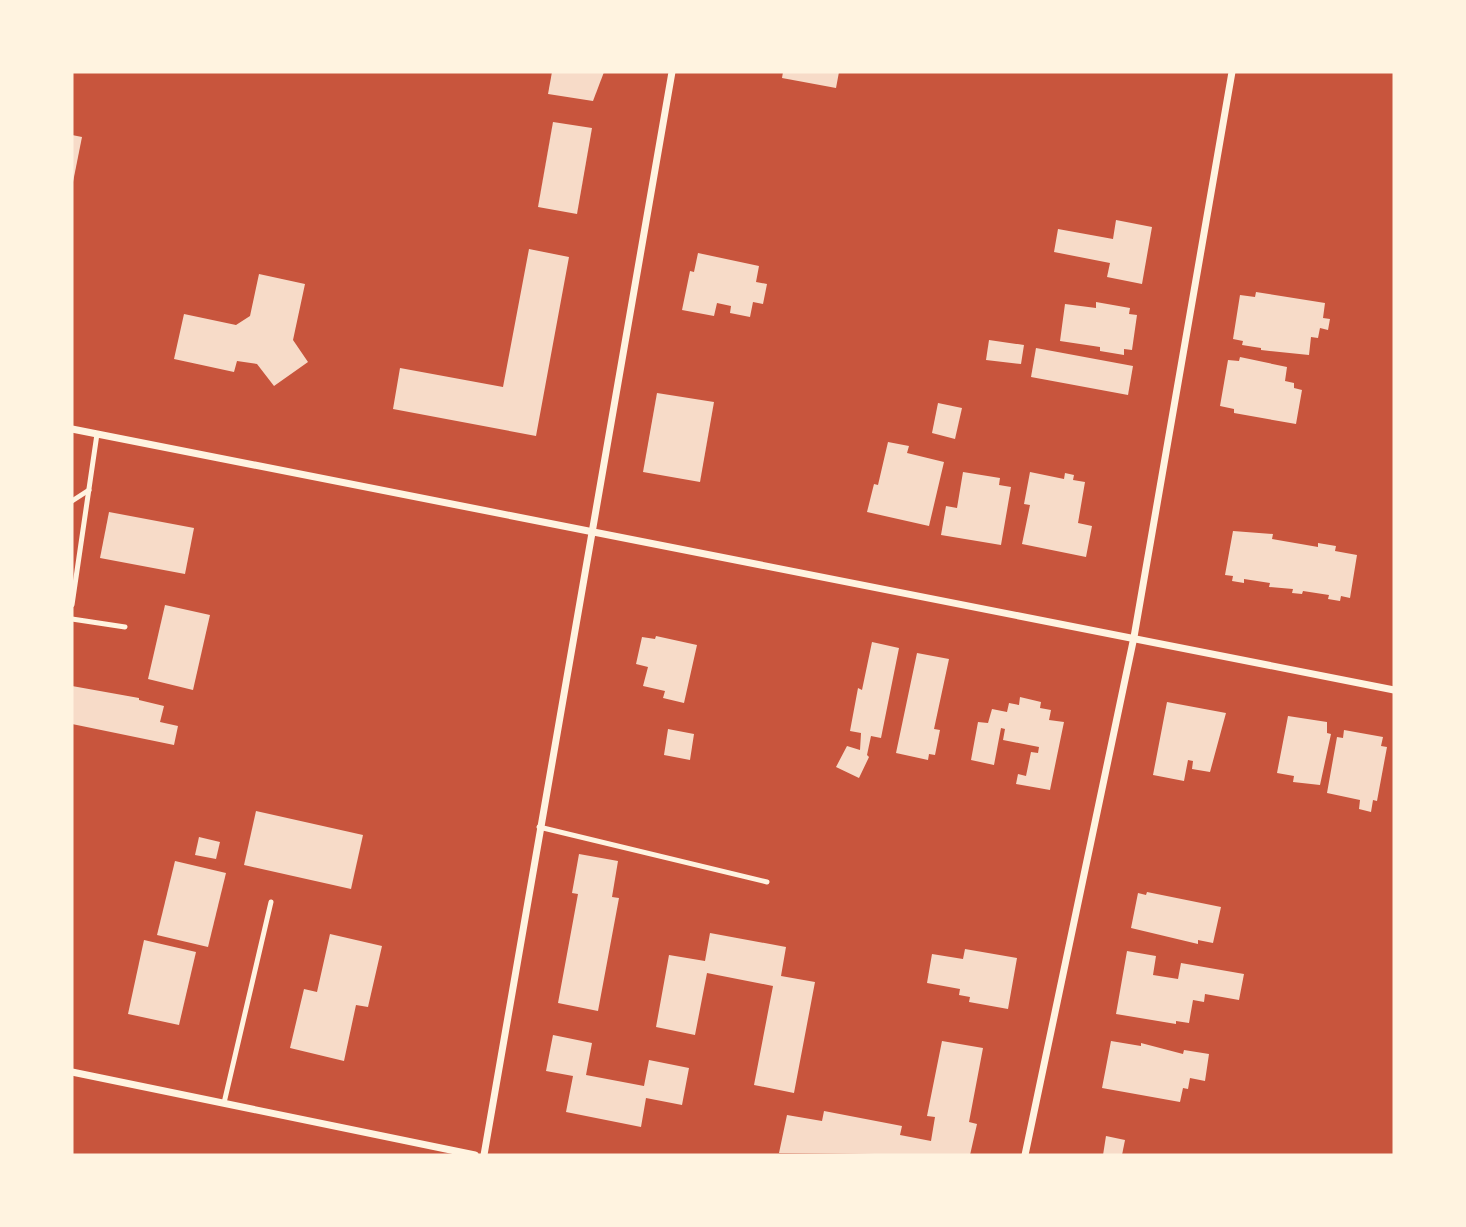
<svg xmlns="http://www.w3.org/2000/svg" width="1466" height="1227" font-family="Georgia,serif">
  <rect width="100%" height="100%" fill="#c8553d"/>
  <g fill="#f7dbc8">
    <polygon points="552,72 604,72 593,101 548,94"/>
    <polygon points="783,72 839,72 836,88 782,78"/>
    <polygon points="553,122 592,128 577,214 538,207"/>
    <polygon points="72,135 82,137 73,182 72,182"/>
    <polygon points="1116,220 1152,227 1142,284 1107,277 1110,263 1054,252 1058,229 1113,239"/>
    <polygon points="529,249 569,257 536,436 393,409 400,368 503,387"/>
    <polygon points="698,253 759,266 756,282 767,284 763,304 753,302 750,317 730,313 731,306 717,303 714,316 682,310 690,271 694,272"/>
    <polygon points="259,274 305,284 293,340 308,362 274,386 257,364 237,361 234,372 174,359 184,314 236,325 250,316"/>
    <polygon points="1256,292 1325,303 1323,318 1330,319 1328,330 1320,328 1318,338 1311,337 1309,355 1261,350 1261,348 1242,345 1243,341 1233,339 1240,295 1255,297"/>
    <polygon points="1096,302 1130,308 1129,314 1137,315 1132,350 1124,349 1124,355 1100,351 1100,347 1060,341 1065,304 1096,308"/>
    <polygon points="989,340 1024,345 1021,364 986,360"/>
    <polygon points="1036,348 1133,366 1128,395 1031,377"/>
    <polygon points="1240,357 1287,367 1285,381 1294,383 1294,388 1302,390 1296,424 1234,413 1234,409 1220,406 1228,360 1239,361"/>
    <polygon points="657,393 714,402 700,482 643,472"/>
    <polygon points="938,403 962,408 955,439 932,433"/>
    <polygon points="888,442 909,446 907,453 944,462 929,526 867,512 874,484 878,485"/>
    <polygon points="963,472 1000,478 999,485 1011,487 1001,545 941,535 946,506 957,508"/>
    <polygon points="1030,472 1064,479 1065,473 1074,475 1073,480 1085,482 1078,523 1092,526 1086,557 1022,544 1030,505 1024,504"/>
    <polygon points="109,512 194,528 185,574 100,558"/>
    <polygon points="1233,531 1273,534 1272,539 1318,547 1318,543 1336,546 1335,551 1357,555 1350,598 1341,596 1340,601 1328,599 1329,595 1303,591 1302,594 1292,593 1293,589 1269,587 1270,583 1244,579 1244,583 1232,581 1233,576 1225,575"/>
    <polygon points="165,605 210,615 193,690 148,679"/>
    <polygon points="656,636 697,645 684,703 663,698 665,691 643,686 648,667 636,664 642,637 655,639"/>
    <polygon points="872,642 899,648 881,738 871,736 867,755 869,757 859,778 836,767 847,746 860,750 861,733 850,731 858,688 862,690"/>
    <polygon points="917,653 949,659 934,729 940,730 935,755 929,754 928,760 896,753"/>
    <polygon points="72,686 139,698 139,700 164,706 160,722 178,726 174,745 72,724"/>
    <polygon points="1020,697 1041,702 1040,708 1051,710 1049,720 1064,722 1050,790 1016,784 1018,774 1026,776 1031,752 1038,753 1039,747 1003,740 1005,729 1001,728 994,765 971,760 978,722 988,723 992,709 1007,712 1009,703 1019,705"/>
    <polygon points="1167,702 1226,713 1210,772 1192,769 1193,761 1188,760 1184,781 1153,775"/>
    <polygon points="1288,716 1327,722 1327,733 1331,734 1320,785 1293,782 1294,776 1277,773"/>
    <polygon points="668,729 694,734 690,760 664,755"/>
    <polygon points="1344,730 1383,737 1381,746 1387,747 1377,801 1373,800 1371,812 1359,809 1360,800 1327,793 1337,737 1343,738"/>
    <polygon points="256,811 363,835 351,889 244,865"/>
    <polygon points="199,837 220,842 216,859 195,855"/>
    <polygon points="579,854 618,861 612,897 619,898 598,1011 558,1003 578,894 572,893"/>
    <polygon points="175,861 226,873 208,947 157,935"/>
    <polygon points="1147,892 1221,907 1213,943 1198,940 1198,944 1131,928 1138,893 1146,895"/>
    <polygon points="710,933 786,947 781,976 815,982 794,1093 754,1085 773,986 707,973 695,1035 656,1027 669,955 705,961"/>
    <polygon points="330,934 382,946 368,1007 356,1005 344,1061 290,1048 304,989 317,992"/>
    <polygon points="144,940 196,952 179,1025 128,1014"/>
    <polygon points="965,949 1017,958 1008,1009 969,1002 970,997 959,995 960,989 927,983 932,954 963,959"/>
    <polygon points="1127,951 1156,956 1153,975 1178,979 1181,963 1244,974 1239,1000 1205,994 1204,1002 1193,1000 1189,1023 1176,1021 1176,1024 1116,1014"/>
    <polygon points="553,1035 592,1043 586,1075 644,1086 649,1060 689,1068 682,1105 646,1098 641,1127 566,1112 573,1076 546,1071"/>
    <polygon points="942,1041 983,1048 969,1122 977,1124 970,1155 779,1153 787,1115 822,1121 824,1111 902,1126 900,1135 931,1141 935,1117 927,1116"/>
    <polygon points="1111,1041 1141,1046 1141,1043 1183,1054 1184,1050 1209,1054 1205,1081 1190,1078 1188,1089 1183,1088 1180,1102 1102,1088"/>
    <polygon points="1106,1136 1125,1140 1122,1155 1103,1155"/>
  </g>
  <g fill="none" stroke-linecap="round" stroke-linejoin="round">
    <g stroke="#fff3e0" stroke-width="5">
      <polyline points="72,501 89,490"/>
      <polyline points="72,605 97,434"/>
      <polyline points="72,619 125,627"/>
      <polyline points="539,827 767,882"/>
      <polyline points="224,1103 271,902"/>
    </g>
    <g stroke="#fff3e0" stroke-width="7">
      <polyline points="72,429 1394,690"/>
      <polyline points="72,1072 475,1155"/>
      <polyline points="484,1155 672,72"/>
      <polyline points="1025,1155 1134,637 1232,72"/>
    </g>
  </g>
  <rect width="1466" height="1227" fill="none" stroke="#fff3e0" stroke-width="147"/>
</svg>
